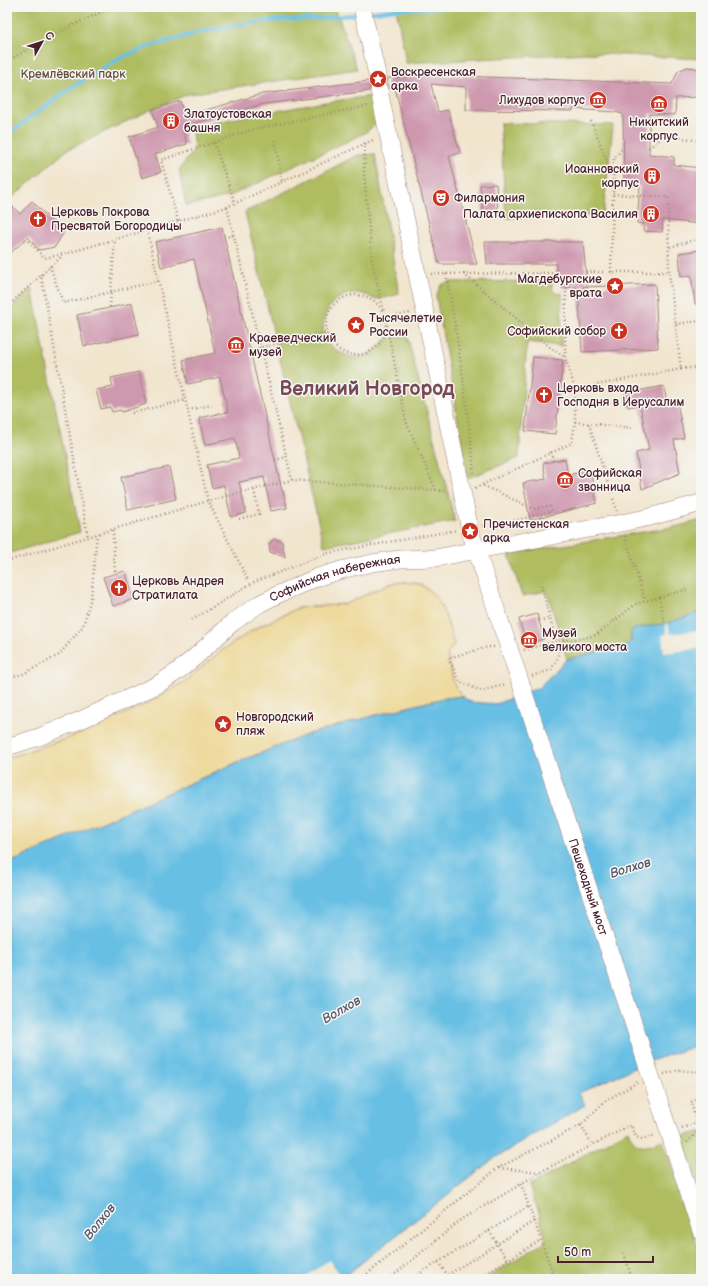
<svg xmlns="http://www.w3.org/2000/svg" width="708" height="1286" font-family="'Balsamiq Sans',sans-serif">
  <rect width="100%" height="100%" fill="#f6f6f2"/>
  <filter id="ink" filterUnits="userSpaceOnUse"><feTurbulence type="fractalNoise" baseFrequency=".025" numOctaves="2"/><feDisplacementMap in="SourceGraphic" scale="8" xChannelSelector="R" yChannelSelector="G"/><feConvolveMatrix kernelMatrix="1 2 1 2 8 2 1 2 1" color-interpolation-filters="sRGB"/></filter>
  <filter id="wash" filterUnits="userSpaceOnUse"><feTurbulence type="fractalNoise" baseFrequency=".012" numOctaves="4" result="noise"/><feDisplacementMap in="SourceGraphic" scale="16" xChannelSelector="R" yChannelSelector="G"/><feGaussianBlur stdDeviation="0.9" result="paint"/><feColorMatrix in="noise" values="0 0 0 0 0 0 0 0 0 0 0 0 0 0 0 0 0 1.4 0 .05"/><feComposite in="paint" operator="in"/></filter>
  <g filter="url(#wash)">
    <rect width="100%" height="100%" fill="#f1e5ce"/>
    <g fill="#afbd60" stroke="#7c6e46">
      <polygon points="7,7 335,7 357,69 188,94 150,110 67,150 7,202"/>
      <polygon points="396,7 701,7 701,59 587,53 406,63"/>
      <polygon points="373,96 379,121 365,133 230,196 186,206 179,170 194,150 192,130 216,122 326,102"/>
      <polygon points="500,123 613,125 603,215 506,218"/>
      <path d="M375 154 399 294C392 296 383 299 375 299 372 299 369 296 366 295 359 293 352 292 345 295 337 298 331 303 327 311 309 347 361 376 384 340L407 335 455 521 324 546 245 212 358 155Z"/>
      <polygon points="552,281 552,289 557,294 562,293 561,346 527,342 519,458 468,478 436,296 441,285 449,282"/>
      <polygon points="32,288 80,532 7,554 7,312"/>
      <polygon points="701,520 701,612 668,623 634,629 631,633 631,641 627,645 567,659 547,591 522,596 509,554 679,526"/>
      <path d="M628 1130C635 1151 646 1146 663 1140L701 1257V1279H485L546 1241 539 1213 529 1186Z"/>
      <polygon points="701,1131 701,1194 682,1137"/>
    </g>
    <path fill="#eeda9e" stroke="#9c7c64" d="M403 582C408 583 414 582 419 584 443 595 447 622 454 645L447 653 454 684 462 696 440 699 380 714 309 734 238 762 7 864V758L77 735 146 704 184 682 221 651 256 628 298 608 346 604 388 584Z"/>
    <polygon fill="#67bfe4" stroke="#586f88" points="701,612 701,1044 645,1063 579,1093 585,1105 493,1159 341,1279 7,1279 7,864 238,762 309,734 380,714 440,699 462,696 470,702 496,704 538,688 567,659 627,645 631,641 631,633 634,629 668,623"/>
    <g fill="#f1e5ce">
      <polygon points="668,623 670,634 701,630 701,648 664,653 662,635 667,634 665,624"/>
      <polygon points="329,1260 340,1274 333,1279 303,1279"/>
    </g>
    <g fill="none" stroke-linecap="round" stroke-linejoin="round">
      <g stroke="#67bfe4" stroke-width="4">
        <polyline points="368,13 396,9 454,7"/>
        <polyline points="7,135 72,87 120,58 150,46 199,32 261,21 315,19 359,14"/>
      </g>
      <polyline stroke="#54576c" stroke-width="1" stroke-dasharray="5 4" stroke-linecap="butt" points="298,1279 318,1279"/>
    </g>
    <g id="blocks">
      <g fill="#ce98af">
        <polygon points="687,67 696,68 701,73 701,97 676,98 675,115 649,114 649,154 674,157 674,165 701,168 701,224 663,220 662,232 643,231 644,224 637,223 640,186 624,185 623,114 615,112 573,109 573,111 466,110 466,87 431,84 438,112 448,110 460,153 449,156 477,264 439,264 395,88 389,88 387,84 388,78 431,75 672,84 678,71"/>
        <polygon points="368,81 370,85 369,91 264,104 188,125 189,128 183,130 187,144 155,154 161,172 142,178 129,137 158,127 152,110 180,101 185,116 262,94"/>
        <polygon points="496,184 498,211 483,213 480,185"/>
        <polygon points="7,201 20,214 32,201 63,233 55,247 39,250 28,237 7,256"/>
        <polygon points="222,227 282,491 283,491 287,508 271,511 264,477 239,482 246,513 231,517 224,485 212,488 207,465 239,458 235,438 205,445 199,418 228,412 220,377 188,384 183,360 215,353 194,259 161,267 155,242"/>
        <polygon points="485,242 583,242 587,287 583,287 655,284 658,348 582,352 578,287 562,288 562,283 557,283 556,264 487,264"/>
        <polygon points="701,250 701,304 695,304 691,275 681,277 679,253"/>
        <polygon points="132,303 139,334 84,346 77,315"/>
        <polygon points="533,357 563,360 555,434 525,431"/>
        <polygon points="139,372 146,404 122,412 121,410 112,412 110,407 101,409 96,390 113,387 111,378"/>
        <polygon points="664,386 667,404 677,402 684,438 674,440 680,473 642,489 636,453 649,450 640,405 628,407 626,393"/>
        <polygon points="565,459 568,475 590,470 597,503 530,520 523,483 546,479 543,463"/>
        <polygon points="169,467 176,499 128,510 121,477"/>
        <polygon points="274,539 282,541 285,557 270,552 269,544"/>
        <polygon points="125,571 134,599 113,606 103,577"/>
        <polygon points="537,614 544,639 526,644 519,619"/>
      </g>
    </g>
  </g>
  <g filter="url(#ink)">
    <use href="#blocks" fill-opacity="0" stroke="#9e827c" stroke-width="1"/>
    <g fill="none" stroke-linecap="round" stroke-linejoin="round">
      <defs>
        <g id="minor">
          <polyline points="362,7 378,79"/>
          <polyline points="379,90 469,525"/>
          <polyline points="470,531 514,663"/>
          <path id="s1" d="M7 747 39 737 83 719 157 685 178 671 195 657 232 623 259 604 279 594 318 577 345 569 372 563 400 559 435 558 621 523 646 518 701 503"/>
          <polyline points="662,1110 701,1231"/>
        </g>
      </defs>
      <use href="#minor" stroke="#9e827c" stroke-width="18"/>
      <g stroke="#9e827c" stroke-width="2.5" stroke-dasharray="1 3" stroke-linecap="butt">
        <path d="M7 62C40 40 76 23 113 7"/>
        <polyline points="591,121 613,176"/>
        <polyline points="275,140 282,181"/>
        <polyline points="214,143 235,203"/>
        <polyline points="365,143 364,173 372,261 385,316 406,421 436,490"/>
        <polyline points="649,148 665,135 701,141"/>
        <polyline points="227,207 292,480"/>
        <polyline points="178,221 161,160 254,129 368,106"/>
        <polyline points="147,230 208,501 248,580"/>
        <polyline points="224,237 234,235"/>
        <polyline points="29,241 44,258 64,254 227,207 375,139"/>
        <polyline points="670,247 701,238"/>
        <polyline points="50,266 63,303 158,281"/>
        <polyline points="586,272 669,272"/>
        <polyline points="611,272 614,159 623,147"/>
        <polyline points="41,274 88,537"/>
        <polyline points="431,274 556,273"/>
        <path d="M446 274C458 340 468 406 474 473"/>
        <polyline points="464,274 551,348 565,357"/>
        <polyline points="566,288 565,357 575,389"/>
        <circle cx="356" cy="325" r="30"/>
        <polyline points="7,307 62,256"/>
        <polyline points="110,307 115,239"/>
        <polyline points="385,318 410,313"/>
        <polyline points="676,324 701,321"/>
        <polyline points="250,350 326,332"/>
        <polyline points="681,369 701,367"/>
        <polyline points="188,410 212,405"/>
        <polyline points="132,413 186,400"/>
        <polyline points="575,422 633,428"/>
        <polyline points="589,424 611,493"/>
        <polyline points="551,452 553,461"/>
        <polyline points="275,460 287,457"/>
        <polyline points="475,488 572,443 575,422 575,389 681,369 669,272 668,197 613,194"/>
        <polyline points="613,499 617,511"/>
        <polyline points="239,519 259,514 254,490"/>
        <polyline points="482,526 522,519 552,511 550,506 534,509 482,485"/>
        <polyline points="113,530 115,574"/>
        <polyline points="625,536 645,601"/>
        <polyline points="7,561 208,501 292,480 449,491"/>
        <polyline points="659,597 665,624"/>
        <polyline points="192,620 254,582 328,553 457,530"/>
        <polyline points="539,621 549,618"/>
        <polyline points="494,647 488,647 448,658 460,682 482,691 506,684"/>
        <polyline points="524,650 556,641 585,638 596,635 636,604 689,589"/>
        <polyline points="532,676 551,670 557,659 559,652 541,585 539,585"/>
        <polyline points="7,678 23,674 59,655 83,626 91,598 97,534"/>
        <polyline points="664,1074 679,1070 697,1072 701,1071"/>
        <polyline points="581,1125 592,1144"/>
        <polyline points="682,1128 693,1124 696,1121 691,1102 701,1097"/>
        <polyline points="687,1142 701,1129"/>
        <polyline points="499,1168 540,1172"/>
        <polyline points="534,1221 555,1279"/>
        <polyline points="489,1231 508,1260"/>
        <polyline points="624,1253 632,1279"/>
        <polyline points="438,1262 450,1279"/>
        <polyline points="361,1279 498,1168 581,1125 605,1101 638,1082"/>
        <polyline points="389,1279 461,1220 521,1184"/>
        <polyline points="411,1279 529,1206"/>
        <polyline points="441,1279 534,1221 521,1184 540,1172 631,1125 636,1137 642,1139 656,1135"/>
        <polyline points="476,1279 541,1240"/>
      </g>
      <use href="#minor" stroke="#fff" stroke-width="17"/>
      <defs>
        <g id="minor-bridge">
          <path id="s2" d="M514 663 662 1110"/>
        </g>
      </defs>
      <use href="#minor-bridge" stroke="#9e827c" stroke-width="18" stroke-linecap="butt"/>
      <use href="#minor-bridge" stroke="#fff" stroke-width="17"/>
    </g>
  </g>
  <defs>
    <symbol id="sight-disc" viewBox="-11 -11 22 22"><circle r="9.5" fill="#c8321e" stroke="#f6f6f2"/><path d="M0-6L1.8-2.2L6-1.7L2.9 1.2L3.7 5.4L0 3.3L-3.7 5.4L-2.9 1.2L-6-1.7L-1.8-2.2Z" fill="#fff"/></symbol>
    <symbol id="museum-disc" viewBox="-11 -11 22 22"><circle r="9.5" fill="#c8321e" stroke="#f6f6f2"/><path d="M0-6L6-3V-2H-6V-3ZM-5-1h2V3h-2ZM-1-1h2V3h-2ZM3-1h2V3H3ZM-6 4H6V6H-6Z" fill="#fff"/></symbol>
    <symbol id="building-disc" viewBox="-11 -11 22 22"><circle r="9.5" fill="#c8321e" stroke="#f6f6f2"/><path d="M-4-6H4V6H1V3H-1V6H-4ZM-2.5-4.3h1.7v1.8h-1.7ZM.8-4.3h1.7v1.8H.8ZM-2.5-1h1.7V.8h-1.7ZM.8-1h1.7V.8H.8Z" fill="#fff"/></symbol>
    <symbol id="theatre-disc" viewBox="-11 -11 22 22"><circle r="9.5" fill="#c8321e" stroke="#f6f6f2"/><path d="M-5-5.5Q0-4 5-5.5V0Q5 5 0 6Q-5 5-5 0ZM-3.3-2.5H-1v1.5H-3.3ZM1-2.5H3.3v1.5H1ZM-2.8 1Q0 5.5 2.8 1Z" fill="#fff"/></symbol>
    <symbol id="church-disc" viewBox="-11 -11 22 22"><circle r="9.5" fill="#c8321e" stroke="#f6f6f2"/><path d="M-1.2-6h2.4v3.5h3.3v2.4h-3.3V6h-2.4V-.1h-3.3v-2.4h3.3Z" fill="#fff"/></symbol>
  </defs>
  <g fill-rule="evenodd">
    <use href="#sight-disc" x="368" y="69" width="20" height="20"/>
    <use href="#museum-disc" x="588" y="90" width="20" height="20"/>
    <use href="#museum-disc" x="649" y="94" width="20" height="20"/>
    <use href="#building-disc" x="161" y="111" width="20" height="20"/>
    <use href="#building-disc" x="642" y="166" width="20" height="20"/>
    <use href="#theatre-disc" x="431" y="188" width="20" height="20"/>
    <use href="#building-disc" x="641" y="204" width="20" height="20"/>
    <use href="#church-disc" x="28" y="209" width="20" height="20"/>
    <use href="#sight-disc" x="605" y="276" width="20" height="20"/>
    <use href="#sight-disc" x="346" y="315" width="20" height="20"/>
    <use href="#church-disc" x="609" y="321" width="20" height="20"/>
    <use href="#museum-disc" x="226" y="335" width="20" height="20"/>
    <use href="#church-disc" x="534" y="385" width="20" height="20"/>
    <use href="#museum-disc" x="555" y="470" width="20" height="20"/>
    <use href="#sight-disc" x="460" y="521" width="20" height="20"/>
    <use href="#church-disc" x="109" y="578" width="20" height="20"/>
    <use href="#museum-disc" x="519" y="630" width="20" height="20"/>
    <use href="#sight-disc" x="213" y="714" width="20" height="20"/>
  </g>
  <g text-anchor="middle" stroke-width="3" stroke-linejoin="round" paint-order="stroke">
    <g font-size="12" fill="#4a1f2b" stroke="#f6f6f2" text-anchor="start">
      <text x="391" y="76">Воскресенская<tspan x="391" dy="14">арка</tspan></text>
      <text x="585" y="104" text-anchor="end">Лихудов корпус</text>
      <text x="184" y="118">Златоустовская<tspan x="184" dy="14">башня</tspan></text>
      <text x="659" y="126" text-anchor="middle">Никитский<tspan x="659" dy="14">корпус</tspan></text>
      <text x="639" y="173" text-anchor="end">Иоанновский<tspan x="639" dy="14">корпус</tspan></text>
      <text x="454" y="202">Филармония</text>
      <text x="51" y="216">Церковь Покрова<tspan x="51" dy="14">Пресвятой Богородицы</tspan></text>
      <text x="638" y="218" text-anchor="end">Палата архиепископа Василия</text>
      <text x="602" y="283" text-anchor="end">Магдебургские<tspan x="602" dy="14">врата</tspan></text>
      <text x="369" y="322">Тысячелетие<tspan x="369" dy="14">России</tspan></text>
      <text x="606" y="335" text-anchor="end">Софийский собор</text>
      <text x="249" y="342">Краеведческий<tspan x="249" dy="14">музей</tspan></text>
      <text x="557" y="392">Церковь входа<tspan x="557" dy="14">Господня в Иерусалим</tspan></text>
      <text x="578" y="477">Софийская<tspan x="578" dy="14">звонница</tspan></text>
      <text x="483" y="528">Пречистенская<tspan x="483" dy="14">арка</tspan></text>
      <text x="132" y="585">Церковь Андрея<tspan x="132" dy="14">Стратилата</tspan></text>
      <text x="542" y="637">Музей<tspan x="542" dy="14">великого моста</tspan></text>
      <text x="236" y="721">Новгородский<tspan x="236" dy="14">пляж</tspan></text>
    </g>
    <g font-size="12" fill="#684e3b" stroke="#f6f6f2">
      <text x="73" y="78">Кремлёвский парк</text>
    </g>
    <g font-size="12" fill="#4a1f2b" stroke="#f6f6f2">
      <text dy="4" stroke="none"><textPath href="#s1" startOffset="374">Софийская набережная</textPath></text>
      <text dy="4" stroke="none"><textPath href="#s2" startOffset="236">Пешеходный мост</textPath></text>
    </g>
    <g font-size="13" font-style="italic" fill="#54576c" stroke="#f6f6f2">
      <text transform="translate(630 867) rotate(-17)" y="5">Волхов</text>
      <text transform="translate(341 1009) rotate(-30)" y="5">Волхов</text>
      <text transform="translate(99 1221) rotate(-51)" y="5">Волхов</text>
    </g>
    <g font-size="20" font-weight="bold" fill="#784959" stroke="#f6f6f2">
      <text x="367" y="395">Великий Новгород</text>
    </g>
  </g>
  <rect width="708" height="1286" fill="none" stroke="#f6f6f2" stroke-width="24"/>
  <g transform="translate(42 42) rotate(51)" stroke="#f6f6f2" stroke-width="3" paint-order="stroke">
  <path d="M0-3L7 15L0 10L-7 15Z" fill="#4a1f2b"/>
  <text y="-6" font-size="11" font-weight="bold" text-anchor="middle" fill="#4a1f2b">С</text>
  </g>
  <path d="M558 1256v6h95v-6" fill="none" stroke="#4a1f2b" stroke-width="2"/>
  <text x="564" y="1256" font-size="12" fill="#4a1f2b" stroke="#f6f6f2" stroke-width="3" paint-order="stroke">50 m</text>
</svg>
